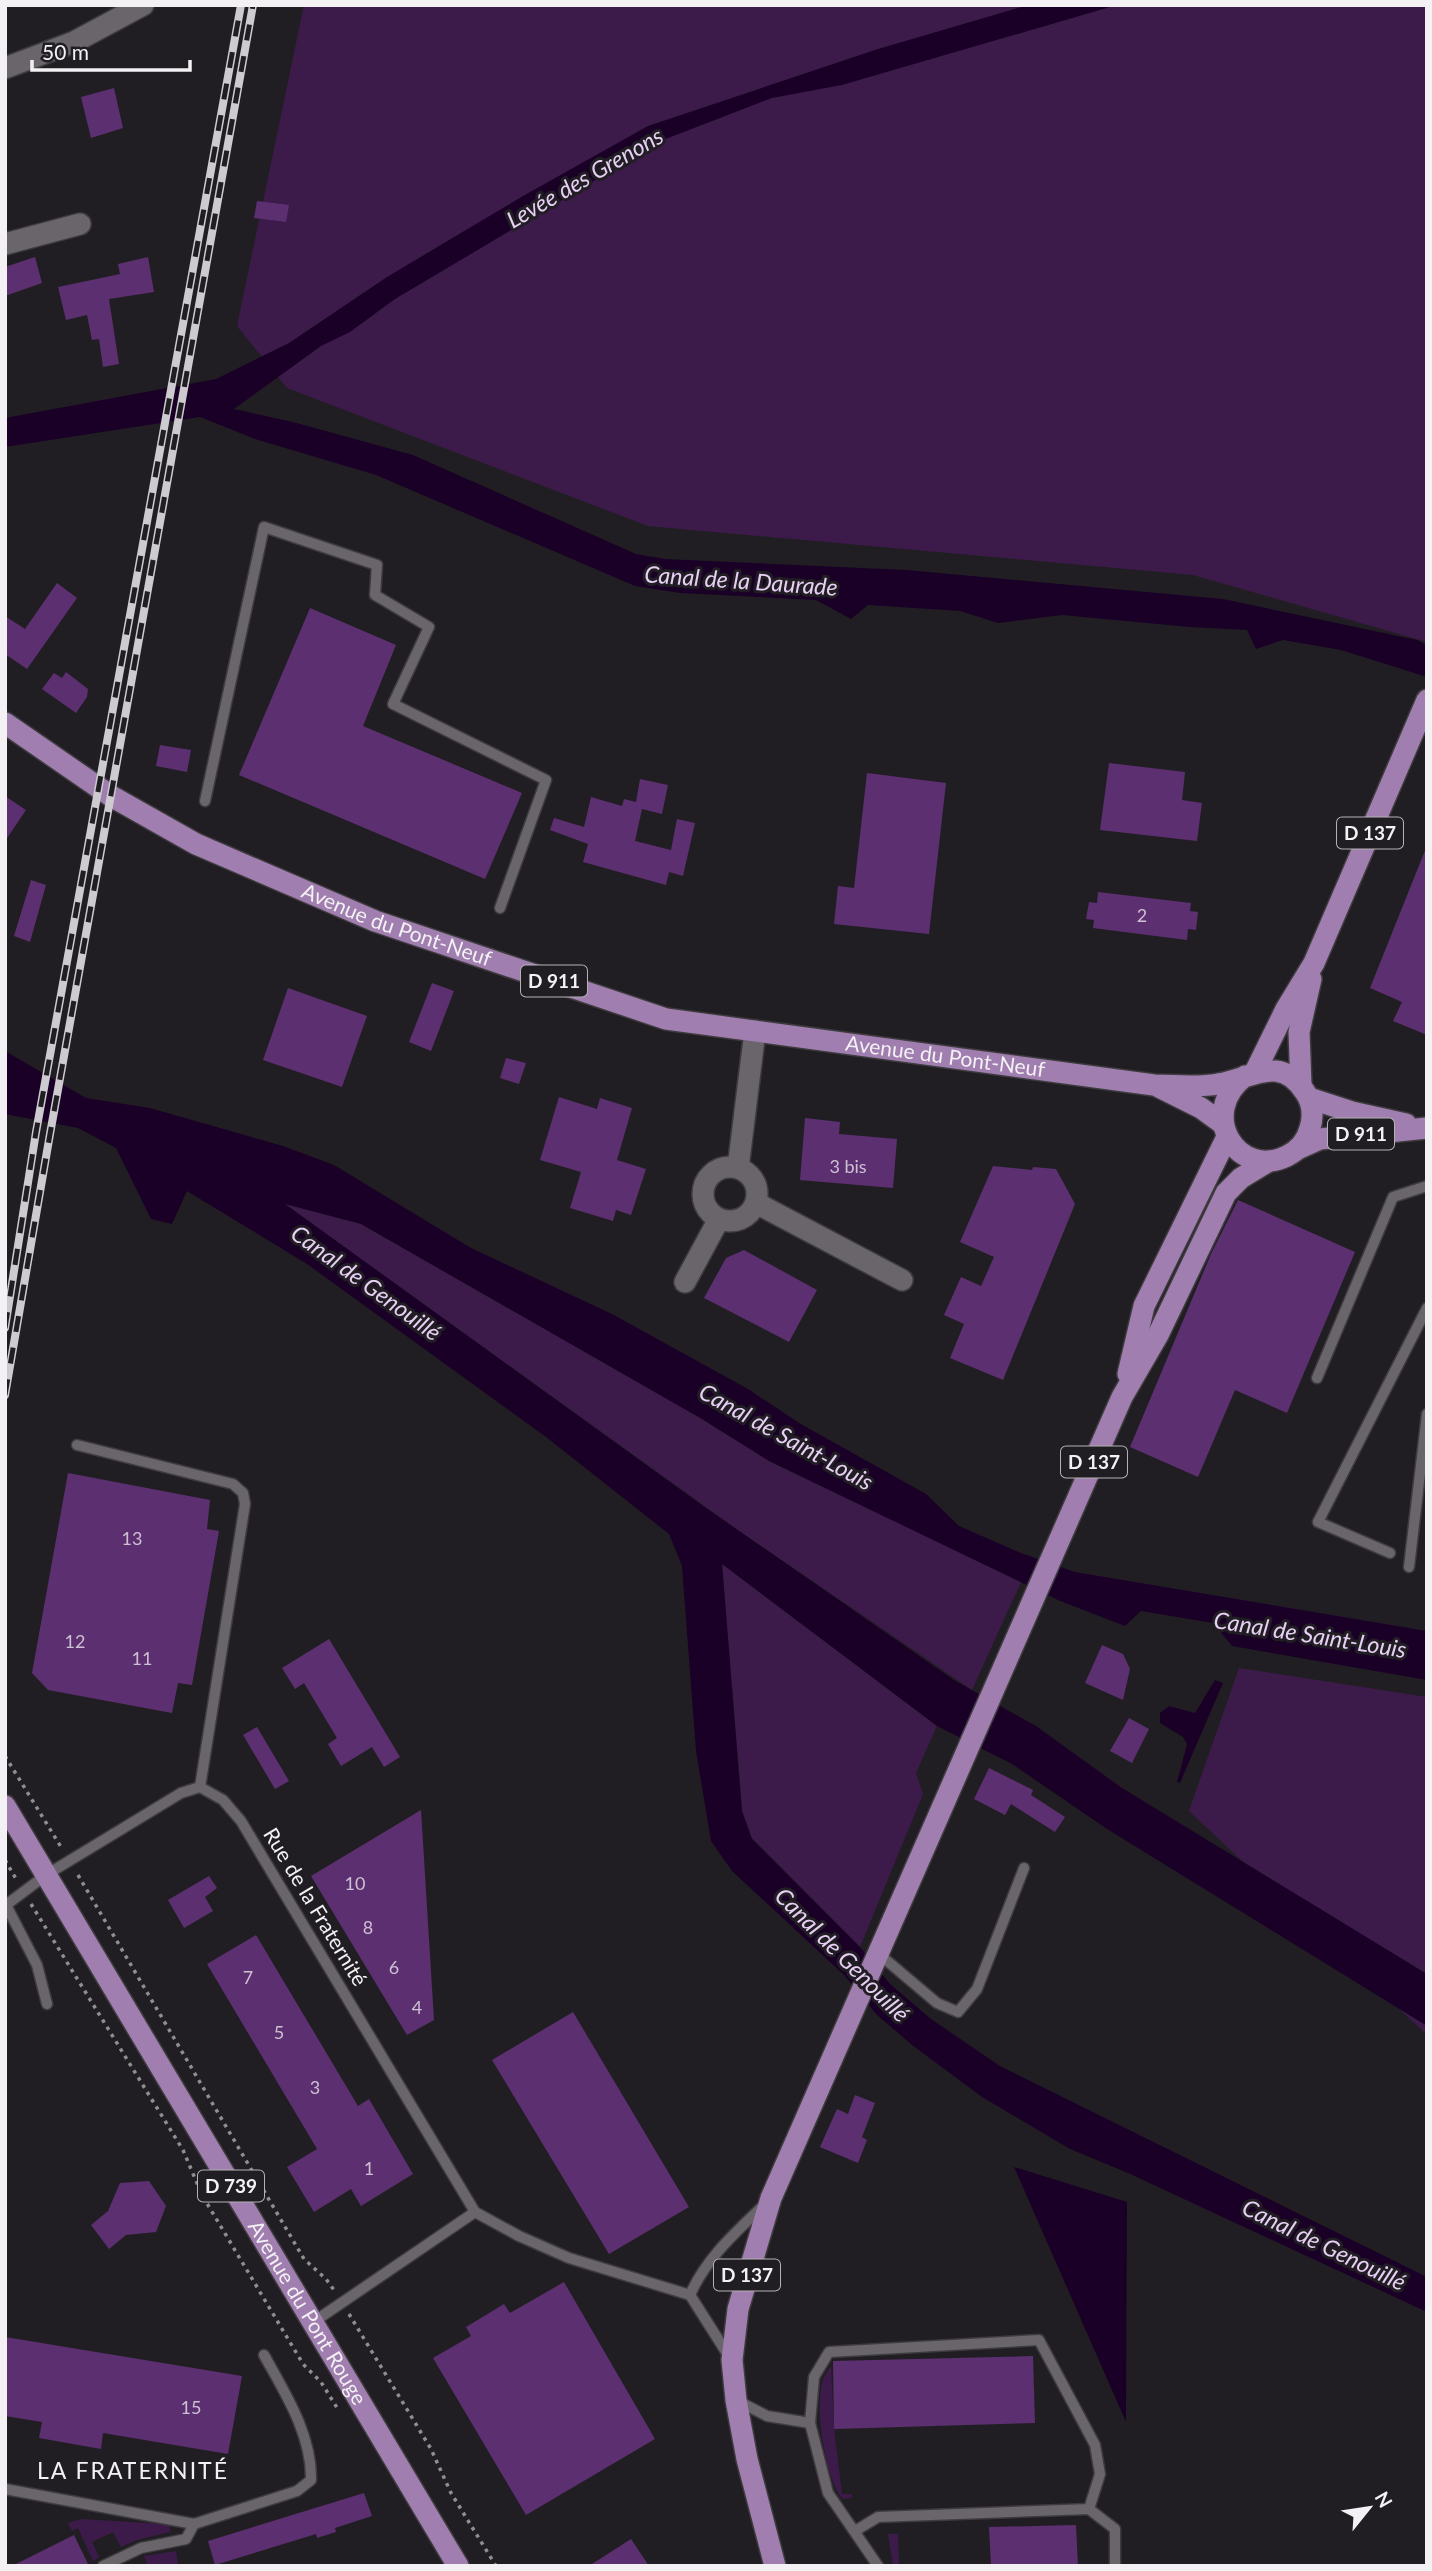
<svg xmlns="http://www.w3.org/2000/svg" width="1432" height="2571" font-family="Lato,sans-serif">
  <rect width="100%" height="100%" fill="#211e23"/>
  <g fill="#3c1b4a">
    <polygon points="304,5 1427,5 1427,642 1193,575 648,526 287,388 237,326"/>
    <polygon points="283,1203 361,1224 702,1419 769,1461 1021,1582 972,1690 745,1535"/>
    <polygon points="722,1563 937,1726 916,1773 923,1794 860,1947 752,1838 742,1811"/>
    <polygon points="1239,1668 1427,1697 1427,2035 1189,1811"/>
    <path d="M831 2366 834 2429 842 2494H852V2498L843 2499C825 2480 814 2405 823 2380 824 2375 829 2370 831 2366Z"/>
    <polygon points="81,2519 164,2524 170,2527 170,2532 137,2540 121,2547 113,2532 92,2542 99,2557 93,2561 78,2528 72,2531 68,2523"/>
    <polygon points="888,2534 898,2534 899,2564 893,2565"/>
    <polygon points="176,2551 178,2566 148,2566 144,2556"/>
  </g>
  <g fill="#1a0027">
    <polygon points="1028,5 1117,5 842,85 772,98 663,140 395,299 350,332 321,346 234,409 293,422 413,455 636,554 665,559 907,570 1223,599 1417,640 1427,645 1427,677 1341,650 1283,640 1256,649 1247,630 1189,627 1062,615 998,623 960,611 868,605 851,619 816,600 680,593 635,586 376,475 255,439 200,417 5,447 5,418 216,379 289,343 387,277 523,196 648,126 878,49"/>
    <polygon points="5,1051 86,1098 150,1108 283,1146 334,1165 471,1248 612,1314 748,1389 799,1423 926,1494 959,1526 1021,1553 1075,1572 1427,1631 1427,1680 1232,1646 1213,1623 1141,1611 1125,1626 1060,1601 769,1461 702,1419 361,1224 285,1204 706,1508 954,1680 1036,1726 1122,1788 1427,1974 1427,2026 1107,1829 1012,1764 937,1726 722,1564 742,1811 752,1839 860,1947 890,1984 931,2019 1000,2066 1427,2277 1427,2312 1128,2173 1070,2149 982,2097 912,2045 876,2014 844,1975 732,1871 711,1841 696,1751 682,1566 669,1534 546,1437 307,1264 187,1191 172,1224 151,1219 116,1148 78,1128 5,1114"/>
    <polygon points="1215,1680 1223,1683 1180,1783 1177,1782 1187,1744 1183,1737 1160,1723 1160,1713 1169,1706 1195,1713"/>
    <polygon points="1014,2167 1127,2202 1126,2422"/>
  </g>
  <g fill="#5c2f70">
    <polygon points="114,88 123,128 91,138 81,97"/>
    <polygon points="257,201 289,205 286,222 254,218"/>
    <polygon points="35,257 42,283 5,296 5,267"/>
    <polygon points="148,257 154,292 109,299 119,364 103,367 99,339 92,340 87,315 66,320 58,287 120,274 118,264"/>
    <polygon points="57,583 77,598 27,669 5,654 5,616 25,629"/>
    <polygon points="310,608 396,645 363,726 522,793 485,879 239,775"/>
    <polygon points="66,672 88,689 87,697 76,713 42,689 54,673 62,678"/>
    <polygon points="160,745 191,750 187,772 156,766"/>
    <polygon points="1109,763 1185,772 1182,800 1202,803 1197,841 1100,830"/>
    <polygon points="867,773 946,783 929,934 834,924 838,886 854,888"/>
    <polygon points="640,779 668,785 662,814 642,809 635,841 671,850 677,819 695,823 683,876 669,872 666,885 583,862 588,844 550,830 554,818 584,827 591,797 622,806 624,799 636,802"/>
    <polygon points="5,796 26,810 5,841"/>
    <polygon points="1426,848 1427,848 1427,1035 1393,1021 1402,1002 1370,988"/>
    <polygon points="31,880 46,885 30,942 14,936"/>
    <polygon points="1098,892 1191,903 1190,911 1198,912 1196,930 1188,929 1187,940 1093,928 1094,920 1086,919 1089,902 1097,903"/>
    <polygon points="432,983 454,991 431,1051 409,1042"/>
    <polygon points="288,988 367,1016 342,1087 263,1060"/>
    <polygon points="506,1058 526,1063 519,1084 500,1078"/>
    <polygon points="559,1097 597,1109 600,1098 632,1108 617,1160 646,1169 631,1215 616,1210 613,1221 570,1208 581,1172 540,1160"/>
    <polygon points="805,1118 840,1122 839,1134 897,1139 893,1188 800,1180"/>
    <polygon points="993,1166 1032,1170 1033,1167 1056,1169 1075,1204 1003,1380 950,1358 964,1324 944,1315 961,1277 981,1286 994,1257 960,1242"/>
    <polygon points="1238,1200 1355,1252 1287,1413 1235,1390 1198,1477 1130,1447 1211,1254"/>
    <polygon points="744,1250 817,1290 789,1342 704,1298 726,1258"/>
    <polygon points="68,1473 210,1500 207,1529 219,1531 192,1685 178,1683 172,1713 48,1690 32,1673"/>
    <polygon points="329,1639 400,1757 384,1767 372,1747 341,1766 328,1744 337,1738 304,1683 295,1689 282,1668"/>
    <polygon points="1102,1645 1123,1654 1130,1669 1123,1700 1085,1683"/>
    <polygon points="1129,1718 1149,1729 1132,1763 1110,1751"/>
    <polygon points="257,1727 289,1781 275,1789 243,1735"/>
    <polygon points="989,1768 1033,1790 1031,1795 1065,1817 1055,1832 1011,1804 1005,1815 974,1799"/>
    <polygon points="421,1810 434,2020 407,2035 311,1876"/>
    <polygon points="209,1876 217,1888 205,1897 213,1911 184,1928 168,1900"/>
    <polygon points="256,1935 358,2106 369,2099 413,2174 361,2206 351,2189 314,2212 287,2167 317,2149 207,1964"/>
    <polygon points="573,2012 689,2207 609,2254 492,2060"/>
    <polygon points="855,2095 875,2103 862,2137 867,2140 858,2163 820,2147 837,2109 848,2114"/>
    <polygon points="149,2181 166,2206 156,2232 126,2235 109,2249 91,2225 108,2211 120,2183"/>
    <polygon points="564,2282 655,2439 526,2515 433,2358 471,2336 466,2327 504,2304 510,2313"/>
    <polygon points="5,2337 242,2376 228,2454 103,2433 101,2449 39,2438 42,2422 5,2416"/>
    <polygon points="1033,2356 1035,2423 834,2429 833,2361"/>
    <polygon points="364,2493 372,2516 335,2528 336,2532 317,2538 316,2534 215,2565 208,2541"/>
    <polygon points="1076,2525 1078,2566 991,2566 989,2527"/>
    <polygon points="74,2535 89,2566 12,2566"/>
    <polygon points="631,2539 649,2566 589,2566"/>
  </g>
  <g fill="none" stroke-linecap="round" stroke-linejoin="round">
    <defs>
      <g id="service">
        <polyline points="205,801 264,527 377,565 375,595 429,627 393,704 546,780 500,908"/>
        <polyline points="1317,1378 1393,1197 1427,1186"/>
        <polyline points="77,1445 233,1484 243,1493 245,1504 200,1787"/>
        <polyline points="1390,1553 1318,1522 1427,1308"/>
        <polyline points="1409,1567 1427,1414"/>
        <polyline points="879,1954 937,2003 958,2012 977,1989 1024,1868"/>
        <polyline points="47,2004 37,1965 6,1905 46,1875 181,1793 200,1787 223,1800 241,1821 475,2212 519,2236 569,2258 690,2295 730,2358"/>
        <path d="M690 2295C706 2258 736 2232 765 2204"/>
        <polyline points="312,2323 475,2212"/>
        <polyline points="736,2400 767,2416 810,2423 828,2493 878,2566"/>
        <polyline points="810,2423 814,2377 829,2352 1039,2340 1095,2445 1100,2474 1089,2509 878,2517 855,2531"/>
        <path d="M5 2489 194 2524 297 2491 311 2480C312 2435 285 2393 264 2355"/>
        <polyline points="1089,2509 1115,2529 1115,2566"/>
        <polyline points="103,2566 141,2548 186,2539 194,2524"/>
      </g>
      <g id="minor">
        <polyline points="5,68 74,42 143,5"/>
        <polyline points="5,244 80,224"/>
        <circle cx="730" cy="1194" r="27"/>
        <polyline points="738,1168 755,1031"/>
        <polyline points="756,1203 902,1280"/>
        <polyline points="685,1282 719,1219"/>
      </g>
      <g id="primary">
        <path id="s1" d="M5 723 111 796 196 844 375 921 666 1019 1154 1085C1175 1085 1197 1088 1218 1084 1251 1079 1280 1053 1305 1092 1312 1102 1314 1115 1310 1128 1307 1140 1299 1150 1287 1156 1238 1180 1196 1114 1245 1076"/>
        <polyline points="1255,1072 1286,1009 1314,963 1427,700"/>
        <polyline points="1301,1085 1299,1032 1311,979"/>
        <polyline points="1159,1087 1201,1108 1223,1124"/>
        <polyline points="1309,1098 1352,1112 1406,1124"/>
        <polyline points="1300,1148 1320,1139 1427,1128"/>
        <polyline points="1128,1374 1144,1306 1227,1137"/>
        <path id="s2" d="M5 1806 458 2566"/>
        <polyline points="775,2566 747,2459 736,2400 732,2360 738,2309 771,2198 1122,1397 1158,1335 1226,1193 1241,1178 1269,1161"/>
      </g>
    </defs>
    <use href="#service" stroke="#3e3b3f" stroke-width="13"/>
    <use href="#minor" stroke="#3e3b3f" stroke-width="24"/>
    <use href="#primary" stroke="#3e3b3f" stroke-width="24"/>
    <g stroke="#908e91" stroke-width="3.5" stroke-dasharray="3.5 5" stroke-linecap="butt">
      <polyline points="5,1756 61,1847"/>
      <polyline points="5,1860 16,1879"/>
      <polyline points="78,1875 304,2259 326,2279 334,2290"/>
      <polyline points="31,1904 183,2150 202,2195 303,2364 321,2382 339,2411"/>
      <polyline points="349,2314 431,2449 451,2493 496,2566"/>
    </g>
    <use href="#service" stroke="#69656b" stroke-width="10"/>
    <use href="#minor" stroke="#69656b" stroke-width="21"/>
    <use href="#primary" stroke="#a07eaf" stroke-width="21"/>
    <defs>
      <g id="rail">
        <polyline points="5,1328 36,1132 241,5"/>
        <polyline points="5,1395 50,1134 253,5"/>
      </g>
    </defs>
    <use href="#rail" stroke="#cdcbcf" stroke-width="8"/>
    <use href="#rail" stroke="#211e23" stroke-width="5" stroke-dasharray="16" stroke-linecap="butt"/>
  </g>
  <g text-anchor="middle" stroke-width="6" stroke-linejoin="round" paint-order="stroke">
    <g font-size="18" fill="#cdc0d3">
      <text x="1142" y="922">2</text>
      <text x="848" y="1173">3 bis</text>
      <text x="132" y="1545">13</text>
      <text x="75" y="1648">12</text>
      <text x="142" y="1665">11</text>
      <text x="355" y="1890">10</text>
      <text x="368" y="1934">8</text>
      <text x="394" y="1974">6</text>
      <text x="248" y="1984">7</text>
      <text x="417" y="2014">4</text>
      <text x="279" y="2039">5</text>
      <text x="315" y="2094">3</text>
      <text x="369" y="2175">1</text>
      <text x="191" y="2414">15</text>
    </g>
    <g fill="#211e23" stroke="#b4b2b5" stroke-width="2">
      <rect x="1337" y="817.5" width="66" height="31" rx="5"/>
      <rect x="521" y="965.5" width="66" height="31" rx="5"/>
      <rect x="1328" y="1118.5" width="66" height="31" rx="5"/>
      <rect x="1061" y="1446.5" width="66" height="31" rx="5"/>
      <rect x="198" y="2170.5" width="66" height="31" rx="5"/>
      <rect x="714" y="2259.5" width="66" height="31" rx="5"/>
    </g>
    <g font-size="19" font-weight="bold" fill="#f3f1f4">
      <text x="1370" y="840">D 137</text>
      <text x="554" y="988">D 911</text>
      <text x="1361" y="1141">D 911</text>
      <text x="1094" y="1469">D 137</text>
      <text x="231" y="2193">D 739</text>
      <text x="747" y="2282">D 137</text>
    </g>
    <g font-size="21" fill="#f3f1f4" stroke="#211e23">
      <text dy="7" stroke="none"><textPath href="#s1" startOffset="443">Avenue du Pont-Neuf</textPath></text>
      <text dy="7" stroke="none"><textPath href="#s1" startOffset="1010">Avenue du Pont-Neuf</textPath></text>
      <text transform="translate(315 1907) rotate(59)" y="7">Rue de la Fraternité</text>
      <text dy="7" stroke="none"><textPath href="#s2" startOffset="590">Avenue du Pont Rouge</textPath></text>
    </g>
    <g font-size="23" font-style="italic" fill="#e8cff5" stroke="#211e23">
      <text transform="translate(585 178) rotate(-30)" y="8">Levée des Grenons</text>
      <text transform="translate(741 581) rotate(4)" y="8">Canal de la Daurade</text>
      <text transform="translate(366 1283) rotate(36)" y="8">Canal de Genouillé</text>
      <text transform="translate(786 1437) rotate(29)" y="8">Canal de Saint-Louis</text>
      <text transform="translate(1310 1635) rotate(9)" y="8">Canal de Saint-Louis</text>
      <text transform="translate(842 1955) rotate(45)" y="8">Canal de Genouillé</text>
      <text transform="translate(1324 2245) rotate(26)" y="8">Canal de Genouillé</text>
    </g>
    <g font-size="23" letter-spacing="2" fill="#f3f1f4" stroke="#211e23">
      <text x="133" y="2479">LA FRATERNITÉ</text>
    </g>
  </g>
  <rect width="1432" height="2571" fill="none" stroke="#f3f1f4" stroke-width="14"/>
  <g transform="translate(1369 2508) rotate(60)" stroke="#211e23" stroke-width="5" paint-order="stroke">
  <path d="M0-5L12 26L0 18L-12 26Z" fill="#f3f1f4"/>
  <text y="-10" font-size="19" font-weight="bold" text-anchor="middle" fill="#f3f1f4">N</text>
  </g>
  <path d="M32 60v10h158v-10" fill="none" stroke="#f3f1f4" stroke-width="3.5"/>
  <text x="42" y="60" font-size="21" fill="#f3f1f4" stroke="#211e23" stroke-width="5" paint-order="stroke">50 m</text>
</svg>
